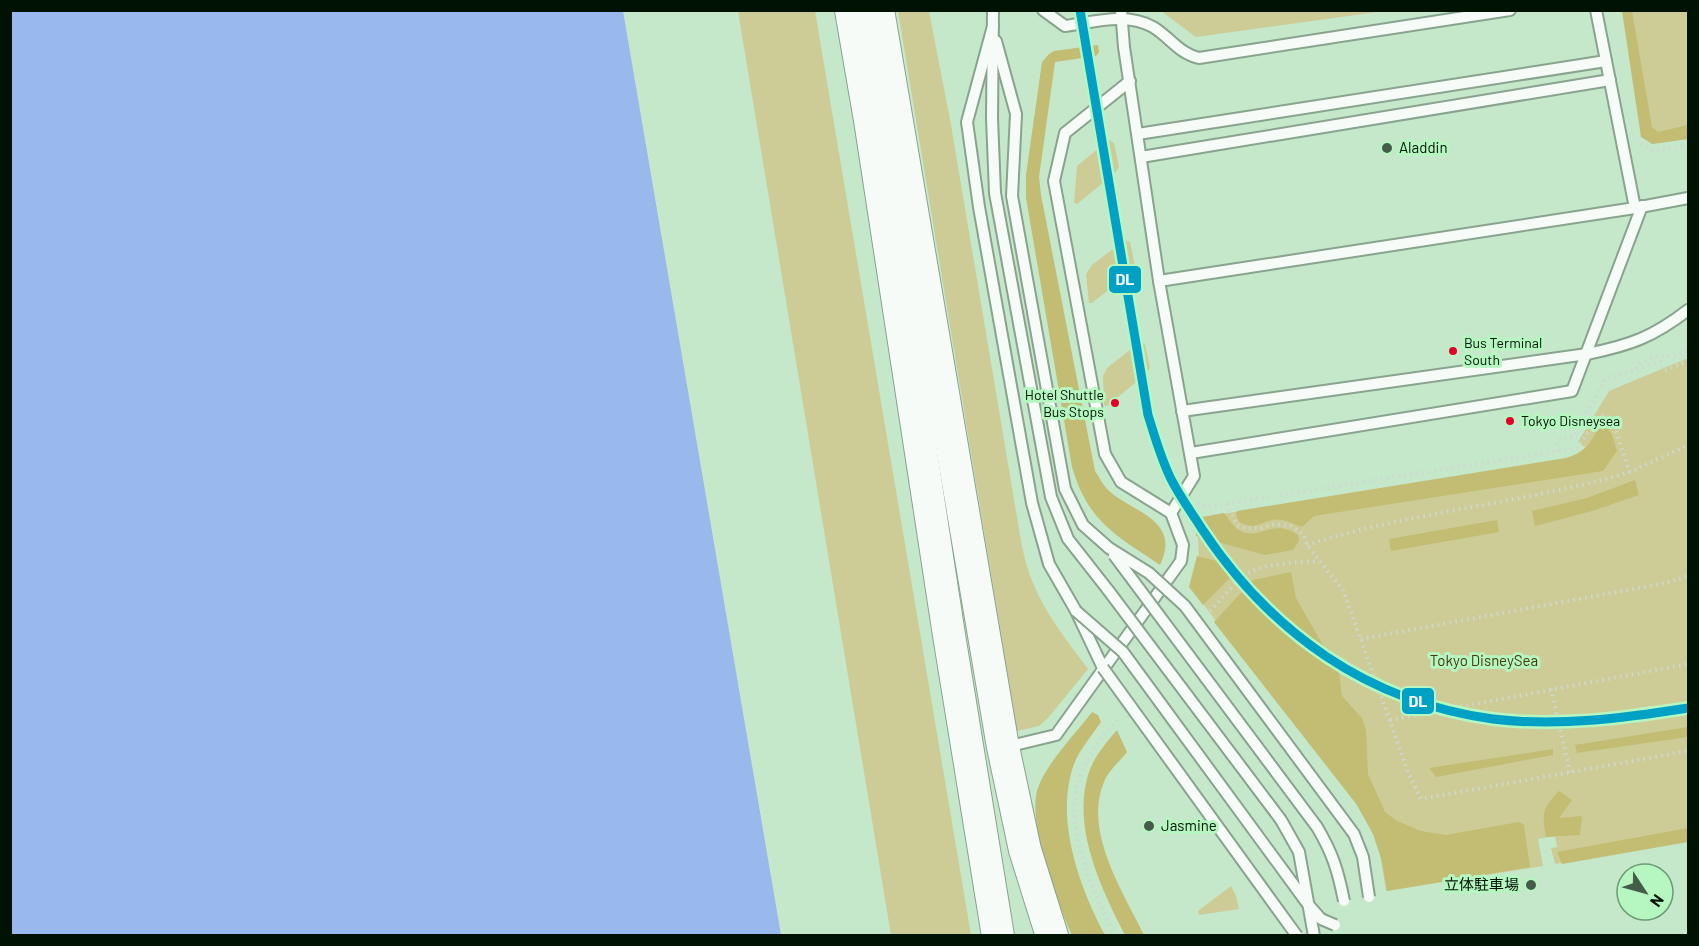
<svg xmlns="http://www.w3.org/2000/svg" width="1699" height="946" font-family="Barlow,'Noto Sans JP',sans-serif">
  <rect width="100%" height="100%" fill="#c5e7ca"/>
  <g fill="#cdcc96">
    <polygon points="738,11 815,11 971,935 891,935"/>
    <path d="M898 11H929L951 125 1022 547C1025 559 1028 572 1033 583 1046 615 1068 642 1088 669L1048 718 1039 726 1017 731Z"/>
    <polygon points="1161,11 1385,11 1196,37"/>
    <polygon points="1622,11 1688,11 1688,139 1652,144"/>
    <polygon points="1109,140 1114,143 1119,167 1115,173 1077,204 1074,203 1077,166"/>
    <polygon points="1125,240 1130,242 1135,266 1131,272 1092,303 1089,303 1086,274 1092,265"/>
    <polygon points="1140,342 1145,344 1150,368 1146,374 1107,406 1104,405 1103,376 1107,368"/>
    <polygon points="1688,358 1688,840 1555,864 1551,848 1557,847 1555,836 1538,839 1543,866 1386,891 1381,859 1374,835 1354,800 1190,587 1199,558 1197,518 1595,455 1578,442 1609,391"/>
    <polygon points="1231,886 1236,896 1239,909 1199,915 1198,911"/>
  </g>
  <g fill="#c2bd72">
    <polygon points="1622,11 1632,11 1652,127 1658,132 1688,125 1688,139 1652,144 1641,137"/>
    <path d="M1098 45 1099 52 1096 56 1055 62 1039 177 1041 195 1095 471C1099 477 1103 485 1108 490 1131 512 1182 519 1160 565 1116 535 1088 522 1072 467L1026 198V175L1042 62 1049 54 1054 51Z"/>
    <path d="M1602 421C1611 428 1614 440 1617 451L1603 471 1314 516 1302 527C1293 524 1283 518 1273 520 1258 523 1255 530 1239 522L1236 514 1237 511 1566 458C1590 450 1590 442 1602 421Z"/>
    <polygon points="1635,480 1639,495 1592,511 1535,526 1532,511 1587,498"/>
    <path d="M1224 513C1228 517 1231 524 1236 528 1257 545 1271 516 1298 535L1299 541 1293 550 1265 555 1196 536 1197 518Z"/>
    <polygon points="1497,520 1499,532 1391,551 1389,539"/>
    <polygon points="1197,556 1237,566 1238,570 1203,605 1189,587"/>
    <polygon points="1291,572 1296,598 1339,673 1342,696 1362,718 1366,730 1368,774 1385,812 1397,821 1421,831 1446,835 1519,822 1524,825 1530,867 1387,891 1381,858 1373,834 1357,805 1214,622 1253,580"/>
    <path d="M1092 712 1098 715 1101 722C1091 737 1077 752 1072 770 1056 822 1080 889 1105 935H1072C1057 902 1026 822 1038 788 1046 764 1076 733 1092 712Z"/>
    <polygon points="1688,727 1688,737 1577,753 1575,745"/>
    <path d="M1117 730 1127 752C1120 761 1108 771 1104 782 1083 831 1123 892 1144 935H1125C1101 888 1071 826 1089 772 1094 757 1106 743 1117 730Z"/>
    <polygon points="1553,749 1553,755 1436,777 1429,768"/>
    <path d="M1559 791 1572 800 1559 818 1582 816 1580 835 1546 837C1542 813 1542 809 1559 791Z"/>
    <polygon points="1688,828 1688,842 1562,864 1557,852"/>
  </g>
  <polygon fill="#99b8ec" points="10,11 623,11 781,935 11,935"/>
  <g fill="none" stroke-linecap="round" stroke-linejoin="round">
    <defs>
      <g id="lane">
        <polyline points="993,10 992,118 995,193 1051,497 1068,539 1108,590"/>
        <path d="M1043 10 1065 26C1094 22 1126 12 1153 27 1171 38 1178 53 1199 58L1510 10"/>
        <polyline points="1596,10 1635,208 1688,198"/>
        <polyline points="993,26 967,122 979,207 1032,503 1049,564 1076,611 1103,668"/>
        <polyline points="996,41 1016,114 1012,196 1065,489 1083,525 1109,548"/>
        <polyline points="1130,81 1065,133 1054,181 1105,454 1121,482 1171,513"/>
        <polyline points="1138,134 1606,61"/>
        <polyline points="1141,157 1610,80"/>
        <polyline points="1159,281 1635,208"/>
        <path d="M1182 411 1587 354C1631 345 1653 337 1688 310"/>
        <polyline points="1191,453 1572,391 1642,206"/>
        <polyline points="1006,747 1056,735 1181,561 1183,545 1171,513 1194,476 1159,281 1124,47 1121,10"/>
      </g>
      <g id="secondary">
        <polyline points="851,10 870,120 949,635 998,936"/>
        <polyline points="878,10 1003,747 1025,850 1052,936"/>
      </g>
    </defs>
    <use href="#lane" stroke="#88a38e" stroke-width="14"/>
    <use href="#secondary" stroke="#88a38e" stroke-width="34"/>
    <g stroke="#ced9d0" stroke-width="4" stroke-dasharray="1.5 4.5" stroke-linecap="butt">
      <polyline points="1641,144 1653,151 1688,145"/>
      <path d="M1636 369C1644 357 1657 356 1670 356 1676 356 1683 352 1688 350"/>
      <polyline points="1557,451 1557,441 1574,436 1606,378 1661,362 1664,371 1688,361"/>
      <polyline points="1163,483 1161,482 1170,457"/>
      <polyline points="1198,503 1206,507 1577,448 1601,415 1611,418 1630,472 1688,445"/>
      <polyline points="1227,504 1237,525 1247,529 1261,528 1274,524 1291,526 1304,535 1307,545 1343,590 1408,772 1421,799 1688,751"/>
      <path d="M1307 545C1412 511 1524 504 1630 472"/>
      <path d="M1210 611C1221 600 1232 585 1244 576 1265 562 1296 563 1319 561"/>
      <polyline points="1361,639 1666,583 1688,576"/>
      <polyline points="1551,689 1570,772"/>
      <polyline points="1390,720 1688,664"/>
      <path d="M1115 936C1093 892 1062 825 1080 777 1088 754 1103 737 1117 719"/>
    </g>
    <use href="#lane" stroke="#f6fbf7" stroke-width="10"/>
    <use href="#secondary" stroke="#f6fbf7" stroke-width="32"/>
    <defs>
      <g id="lane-bridge">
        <polyline points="1109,548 1149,573 1185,606 1354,834 1363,857 1369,897"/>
        <path d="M1114 555 1317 827C1333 854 1338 871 1344 901"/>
        <polyline points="1108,590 1281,820 1299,852 1314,936"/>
        <polyline points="1076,611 1123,652 1307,903 1321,919 1335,925"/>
        <polyline points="1103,668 1297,936"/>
      </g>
    </defs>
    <use href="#lane-bridge" stroke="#88a38e" stroke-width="14" stroke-linecap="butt"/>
    <use href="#lane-bridge" stroke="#f6fbf7" stroke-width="10"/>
    <defs>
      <path id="metro-1" d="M1080 10 1148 415C1155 437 1161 459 1171 479 1180 497 1192 513 1202 529 1271 633 1368 702 1493 719 1558 727 1624 718 1688 708"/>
    </defs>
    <use href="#metro-1" stroke="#b6f6c0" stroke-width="14"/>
    <use href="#metro-1" stroke="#00a1c4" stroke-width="9"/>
  </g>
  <g fill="#455d48" stroke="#b6f6c0" stroke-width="2">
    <circle cx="1387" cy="148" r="6"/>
    <circle cx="1149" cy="826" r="6"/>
    <circle cx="1531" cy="885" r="6"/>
  </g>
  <g fill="#e4002b" stroke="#b6f6c0" stroke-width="2">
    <circle cx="1453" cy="351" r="5"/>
    <circle cx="1115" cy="403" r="5"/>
    <circle cx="1510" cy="421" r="5"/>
  </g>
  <g text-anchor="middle" stroke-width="6" stroke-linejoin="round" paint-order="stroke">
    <g font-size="14" fill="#001202" stroke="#b6f6c0" text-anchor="start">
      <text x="1464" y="348">Bus Terminal<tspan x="1464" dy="17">South</tspan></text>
      <text x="1104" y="400" text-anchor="end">Hotel Shuttle<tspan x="1104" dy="17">Bus Stops</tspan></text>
      <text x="1521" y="426">Tokyo Disneysea</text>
    </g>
    <g font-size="15" fill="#001202" stroke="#b6f6c0" text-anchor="start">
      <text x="1399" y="153">Aladdin</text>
      <text x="1161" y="831">Jasmine</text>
      <text x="1519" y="890" text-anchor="end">立体駐車場</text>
    </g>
    <g font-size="15" fill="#473709" stroke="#b6f6c0">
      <text x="1484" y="666">Tokyo DisneySea</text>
    </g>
  </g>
  <g stroke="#b6f6c0" stroke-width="2">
    <rect x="1108" y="265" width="34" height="29" rx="6" fill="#00a1c4"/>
    <rect x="1401" y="687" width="34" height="28" rx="6" fill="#00a1c4"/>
  </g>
  <g font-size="16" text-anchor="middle" font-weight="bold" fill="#fff">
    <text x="1125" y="285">DL</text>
    <text x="1418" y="707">DL</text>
  </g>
  <rect width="1699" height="946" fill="none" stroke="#001202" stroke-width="24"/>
  <g transform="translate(1645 892) rotate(126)"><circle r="28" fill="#b6f6c0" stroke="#6d9b74" stroke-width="1.5"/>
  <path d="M0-4.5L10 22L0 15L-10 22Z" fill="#455d48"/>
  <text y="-9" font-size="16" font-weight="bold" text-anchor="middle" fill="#001202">N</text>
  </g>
</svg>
